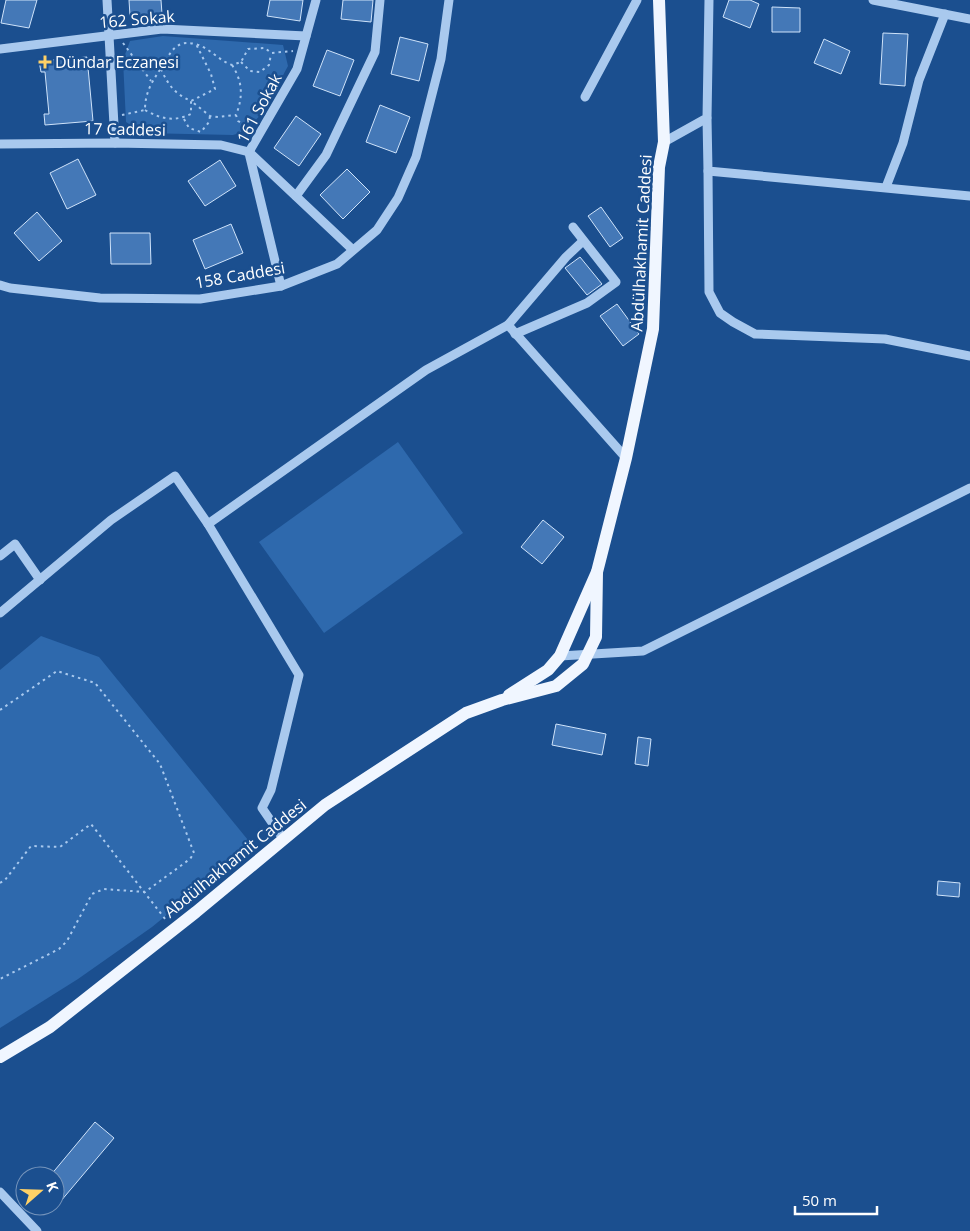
<svg xmlns="http://www.w3.org/2000/svg" width="970" height="1231" font-family="'Open Sans',sans-serif">
  <rect width="100%" height="100%" fill="#1b4f8f"/>
  <g fill="#2e69ad">
    <path d="M163 36 283 45 288 66C275 89 261 128 233 135L143 133 126 122 123 60 130 41Z"/>
    <polygon points="398,442 463,533 324,633 259,542"/>
    <polygon points="41,636 99,657 252,845 152,927 78,979 0,1028 0,670"/>
  </g>
  <g fill="#4478b7" stroke="#cfe3fa">
    <polygon points="6,0 37,0 29,28 1,23"/>
    <polygon points="129,0 161,0 162,14 130,16"/>
    <polygon points="270,0 303,0 300,21 267,16"/>
    <polygon points="343,0 373,0 371,22 341,19"/>
    <polygon points="729,0 750,0 759,4 750,28 723,17"/>
    <polygon points="772,7 800,8 800,32 772,32"/>
    <polygon points="883,33 908,34 905,86 880,84"/>
    <polygon points="400,37 428,44 419,81 391,74"/>
    <polygon points="824,39 850,51 841,74 814,63"/>
    <polygon points="327,50 354,60 340,96 313,86"/>
    <polygon points="87,57 93,121 45,125 44,114 49,114 45,72 41,72 39,61"/>
    <polygon points="380,105 410,117 396,153 366,142"/>
    <polygon points="296,116 321,134 299,166 274,148"/>
    <polygon points="78,159 96,195 67,209 50,173"/>
    <polygon points="220,160 236,186 205,206 188,181"/>
    <polygon points="347,169 370,192 343,219 320,195"/>
    <polygon points="601,207 623,238 610,247 588,216"/>
    <polygon points="37,212 62,241 39,261 14,233"/>
    <polygon points="231,224 243,253 205,269 193,240"/>
    <polygon points="110,233 150,233 151,264 111,264"/>
    <polygon points="580,257 602,284 587,295 565,268"/>
    <polygon points="617,304 639,334 623,346 600,316"/>
    <polygon points="543,520 564,537 542,564 521,547"/>
    <polygon points="556,724 606,734 602,755 552,745"/>
    <polygon points="638,737 651,739 648,766 635,764"/>
    <polygon points="938,881 960,883 959,897 937,895"/>
    <polygon points="95,1122 114,1138 55,1208 55,1176 50,1176"/>
  </g>
  <g fill="none" stroke-linecap="round" stroke-linejoin="round">
    <g stroke="#a9c9ee" stroke-width="2" stroke-dasharray="2.5 4" stroke-linecap="butt">
      <polyline points="123,43 151,81"/>
      <polyline points="241,62 250,71 260,72 269,65 271,54"/>
      <path d="M232 65C243 82 243 97 236 115L238 121 252 129"/>
      <path d="M161 69C168 85 175 94 191 101L215 89 211 74 196 44"/>
      <path d="M145 110C161 119 174 122 191 114V101L210 116 218 117 236 115"/>
      <path d="M122 115 145 110C145 92 152 82 161 68 170 54 175 39 195 44 209 47 219 61 232 65L241 62 248 49 265 48 271 53 293 51"/>
      <polyline points="184,119 189,128 201,132 209,122 210,116"/>
      <polyline points="0,710 57,671 95,683 160,764 194,853 190,859 145,892 104,889 92,894 67,941 59,949 0,979"/>
      <polyline points="0,883 5,880 31,846 60,847 91,824 166,920"/>
    </g>
    <g stroke="#a9c9ee" stroke-width="9">
      <polyline points="107,0 115,143"/>
      <polyline points="873,0 970,19"/>
      <polyline points="0,49 162,29 306,36"/>
      <polyline points="585,97 637,0"/>
      <polyline points="707,118 708,171 970,196"/>
      <polyline points="664,142 707,118 709,0"/>
      <polyline points="0,144 115,143 221,145 249,152 353,250"/>
      <polyline points="249,152 297,69 316,0"/>
      <polyline points="249,153 281,286"/>
      <polyline points="708,171 709,292 720,313 733,322 755,334 885,339 970,356"/>
      <polyline points="886,187 903,143 919,80 945,14"/>
      <polyline points="296,196 326,155 375,52 380,0"/>
      <polyline points="0,285 10,288 100,298 200,299 281,286 337,264 377,230 398,198 416,157 441,59 449,0"/>
      <polyline points="508,325 566,257 583,241"/>
      <polyline points="515,334 587,303 616,282 573,227"/>
      <polyline points="0,556 15,544 40,580"/>
      <polyline points="0,613 111,520 175,476 208,524"/>
      <polyline points="560,656 643,651 970,488"/>
      <polyline points="284,840 262,808 271,790 299,675 208,524 426,370 508,325 626,458"/>
      <polyline points="0,1192 37,1231"/>
    </g>
    <g stroke="#f0f6ff" stroke-width="12">
      <polyline points="509,695 548,670 560,656 597,572 626,458 653,329 659,167 664,142 659,0"/>
      <polyline points="0,1057 50,1027 196,912 325,805 466,713 502,700 556,686 583,664 596,637 597,572"/>
    </g>
  </g>
  <path fill="#ffd166" stroke="#1b4f8f" stroke-width="2" d="M42.5 54.5h5v5h5v5h-5v5h-5v-5h-5v-5h5z"/>
  <g text-anchor="middle" stroke-width="5" stroke-linejoin="round" paint-order="stroke">
    <g font-size="16" fill="#fff" stroke="#1b4f8f">
      <text transform="translate(137 19) rotate(-5)" y="6">162 Sokak</text>
      <text transform="translate(259 108) rotate(-62)" y="6">161 Sokak</text>
      <text transform="translate(125 129) rotate(1)" y="6">17 Caddesi</text>
      <text transform="translate(641 243) rotate(-87)" y="6">Abdülhakhamit Caddesi</text>
      <text transform="translate(240 275) rotate(-10)" y="6">158 Caddesi</text>
      <text transform="translate(235 858) rotate(-39)" y="6">Abdülhakhamit Caddesi</text>
    </g>
    <g font-size="16" fill="#fff" stroke="#1b4f8f" text-anchor="start">
      <text x="55" y="68">Dündar Eczanesi</text>
    </g>
  </g>
  <g transform="translate(40 1191) rotate(70)"><circle r="24" fill="#1b4f8f" stroke="#7695bc"/>
  <path d="M0-4L9 19L0 12L-9 19Z" fill="#ffd166"/>
  <text y="-8" font-size="14" font-weight="bold" text-anchor="middle" fill="#ffffff">K</text>
  </g>
  <path d="M795 1206v8h82v-8" fill="none" stroke="#ffffff" stroke-width="2.5"/>
  <text x="802" y="1206" font-size="15" fill="#ffffff" stroke="#1b4f8f" stroke-width="4" paint-order="stroke">50 m</text>
</svg>
